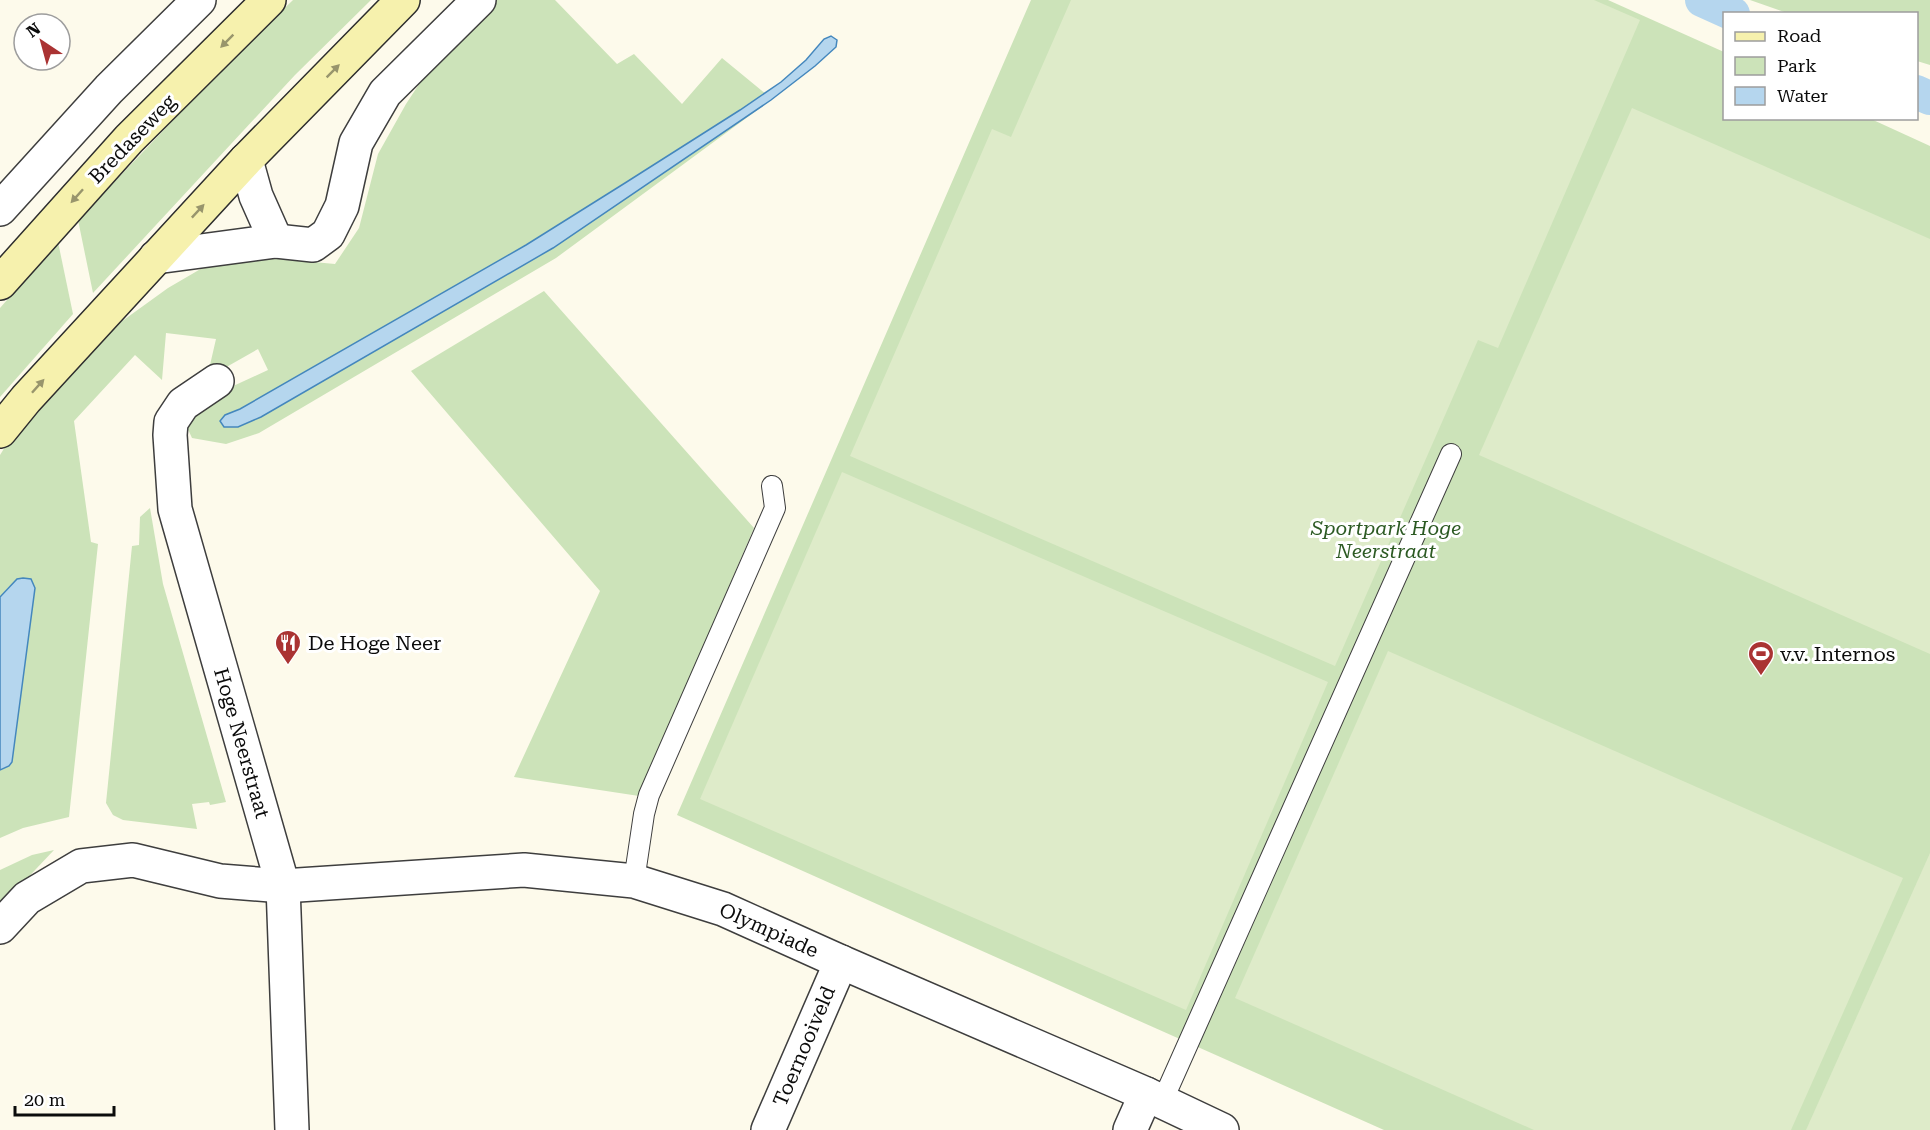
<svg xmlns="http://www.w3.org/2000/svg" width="1930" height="1130" font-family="'Roboto Serif',serif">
  <rect width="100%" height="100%" fill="#fdfaeb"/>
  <g fill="#cce3b9">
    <polygon points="293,0 371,0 295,75 93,293 78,220 223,68"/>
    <path d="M497 0H555L617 64 634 54 682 104 722 58 772 99 556 258 259 433 226 444 192 438 186 425 205 399 268 370 258 349 207 378 216 339 166 333 162 380 135 355 74 421 91 542 98 544 69 817 23 828 0 838V770L9 766 31 579C16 576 9 586 0 597V455L5 447 114 327 168 288 204 267 260 257 335 264 359 228 378 154 406 104 433 63Z"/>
    <polygon points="1031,0 1608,0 1724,52 1724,118 1871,119 1930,146 1930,1130 1384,1130 677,815"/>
    <polygon points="1750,0 1930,0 1930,65 1917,61 1916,14 1787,13"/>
    <polygon points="58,242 73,314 0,397 0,308"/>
    <polygon points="544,291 754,528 639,796 514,777 600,591 411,371"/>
    <polygon points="150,508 163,584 226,802 210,805 209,802 192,804 197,829 123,820 113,815 106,803 132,546 139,545 140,517"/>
    <polygon points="54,850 0,907 0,870 32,855"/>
  </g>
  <g fill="#deebc9">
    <polygon points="1071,0 1594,0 1640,20 1498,348 1478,340 1335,666 850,456 992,129 1011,137"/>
    <polygon points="1632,108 1930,239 1930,654 1479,455"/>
    <polygon points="842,472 1328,682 1186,1010 700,799"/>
    <polygon points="1388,651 1903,878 1791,1130 1534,1130 1235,998"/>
    <polygon points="1930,853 1930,1130 1806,1130"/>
  </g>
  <g fill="#b5d6ee" stroke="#4487bd" stroke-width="1.5">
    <polygon points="831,36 837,40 836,47 815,66 771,100 553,248 261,417 238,427 224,427 220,421 225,415 240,409 526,245 625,183 740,110 781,82 806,60 824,39"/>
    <polygon points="23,578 31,579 35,588 12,762 9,766 0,770 0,597 17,579"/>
  </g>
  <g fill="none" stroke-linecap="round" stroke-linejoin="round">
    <g stroke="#b5d6ee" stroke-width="34">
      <polyline points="1702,0 1733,14"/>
      <polyline points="1916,92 1930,98"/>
    </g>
    <defs>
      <g id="service">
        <polyline points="634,881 644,814 649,795 775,508 772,486"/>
        <polyline points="1162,1102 1451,454"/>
      </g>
      <g id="minor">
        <polyline points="246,160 256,196 276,241"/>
        <polyline points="0,209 109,89 199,0"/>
        <polyline points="156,257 276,241 313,245 328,234 342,206 356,143 385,93 479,0"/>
        <polyline points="217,381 183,404 171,422 170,435 175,509 283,886 292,1130"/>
        <polyline points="0,927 27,898 81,866 133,860 220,881 283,886 524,870 634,881 723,909 841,962 1146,1094 1222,1130"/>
        <polyline points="768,1130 841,962"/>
        <polyline points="1130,1130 1146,1094"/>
      </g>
      <g id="secondary">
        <polyline points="0,283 129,139 269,0"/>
        <polyline points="0,431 26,399 246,160 403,0"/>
      </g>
    </defs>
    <use href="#service" stroke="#3e3e3e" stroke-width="22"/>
    <use href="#minor" stroke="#3e3e3e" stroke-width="36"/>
    <use href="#secondary" stroke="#2d2d2d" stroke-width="36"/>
    <use href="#service" stroke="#fff" stroke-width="20"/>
    <use href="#minor" stroke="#fff" stroke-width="33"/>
    <use href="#secondary" stroke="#f6f1ad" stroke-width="33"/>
  </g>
  <defs><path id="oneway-solid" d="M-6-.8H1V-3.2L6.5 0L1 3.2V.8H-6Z" transform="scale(1.5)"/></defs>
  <g fill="#98956c">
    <use href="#oneway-solid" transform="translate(227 41) rotate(135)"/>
    <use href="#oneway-solid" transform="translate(333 71) rotate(-45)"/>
    <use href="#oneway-solid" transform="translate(77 196) rotate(132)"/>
    <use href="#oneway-solid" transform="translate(198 211) rotate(-47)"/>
    <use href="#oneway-solid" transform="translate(38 386) rotate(-48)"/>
  </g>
  <defs>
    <symbol id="restaurant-pin" viewBox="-11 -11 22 30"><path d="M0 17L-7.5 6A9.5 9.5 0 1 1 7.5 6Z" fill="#a33" stroke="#fff"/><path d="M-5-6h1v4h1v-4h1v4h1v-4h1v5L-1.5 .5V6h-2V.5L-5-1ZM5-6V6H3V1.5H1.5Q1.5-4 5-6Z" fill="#fff"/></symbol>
    <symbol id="stadium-pin" viewBox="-11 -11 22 30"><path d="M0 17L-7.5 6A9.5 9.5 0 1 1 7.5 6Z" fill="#a33" stroke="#fff"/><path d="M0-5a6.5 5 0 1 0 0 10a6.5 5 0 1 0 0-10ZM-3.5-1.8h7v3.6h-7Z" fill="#fff"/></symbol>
  </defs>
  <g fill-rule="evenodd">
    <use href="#restaurant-pin" x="273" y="628" width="30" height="40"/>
    <use href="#stadium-pin" x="1746" y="639" width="30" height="40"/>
  </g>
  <g text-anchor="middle" stroke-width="6" stroke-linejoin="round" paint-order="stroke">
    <g font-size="20" fill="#0b0b0b" stroke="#fff">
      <text transform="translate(132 139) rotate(-46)" y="7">Bredaseweg</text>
      <text transform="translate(242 743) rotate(74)" y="7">Hoge Neerstraat</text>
      <text transform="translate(769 930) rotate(24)" y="7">Olympiade</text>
      <text transform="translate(804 1046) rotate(-67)" y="7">Toernooiveld</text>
    </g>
    <g font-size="20" font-style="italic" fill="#2c5a23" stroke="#fff">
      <text x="1386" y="535">Sportpark Hoge<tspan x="1386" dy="23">Neerstraat</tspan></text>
    </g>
    <g font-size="20" fill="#0b0b0b" stroke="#fff" text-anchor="start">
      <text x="308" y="650">De Hoge Neer</text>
      <text x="1780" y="661">v.v. Internos</text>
    </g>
  </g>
  <rect x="1723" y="12" width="195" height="108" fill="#ffffff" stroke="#9d9d9d" stroke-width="1.5"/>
  <rect x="1735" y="32" width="30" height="9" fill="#f6f1ad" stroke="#9d9d9d" stroke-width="1.5"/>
  <text x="1777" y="42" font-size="18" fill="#0b0b0b">Road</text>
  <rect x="1735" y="57" width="30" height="18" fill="#cce3b9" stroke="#9d9d9d" stroke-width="1.5"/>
  <text x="1777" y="72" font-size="18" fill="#0b0b0b">Park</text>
  <rect x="1735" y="87" width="30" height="18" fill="#b5d6ee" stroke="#9d9d9d" stroke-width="1.5"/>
  <text x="1777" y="102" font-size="18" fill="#0b0b0b">Water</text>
  <g transform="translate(42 42) rotate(324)"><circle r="28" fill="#ffffff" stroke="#9d9d9d" stroke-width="1.5"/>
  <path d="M0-4.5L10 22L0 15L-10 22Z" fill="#aa3333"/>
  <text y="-9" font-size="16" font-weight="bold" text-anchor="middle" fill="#0b0b0b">N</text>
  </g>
  <path d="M15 1106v9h99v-9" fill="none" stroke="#0b0b0b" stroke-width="3"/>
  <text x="24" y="1106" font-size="18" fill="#0b0b0b" stroke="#ffffff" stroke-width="4.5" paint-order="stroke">20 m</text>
</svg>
